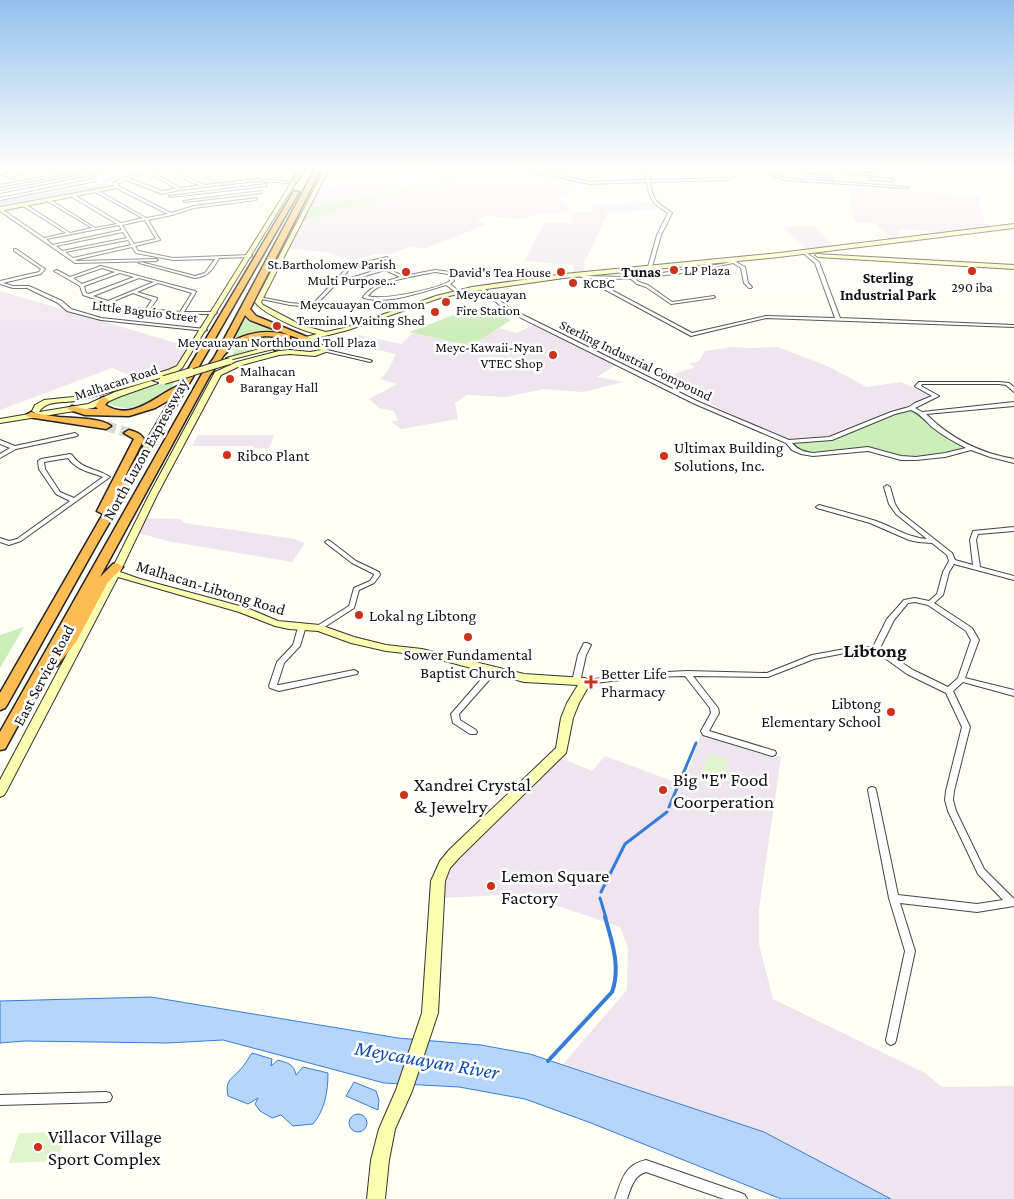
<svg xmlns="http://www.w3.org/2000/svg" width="1014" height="1199" font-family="'Crimson Pro',serif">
  <rect width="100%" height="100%" fill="#fffff5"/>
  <g fill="#efe5ef">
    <polygon points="881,169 927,169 933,170 915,185"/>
    <polygon points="428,170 440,175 448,172 460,177 505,171 312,207 322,182 330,186"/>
    <polygon points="528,173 589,183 581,186 583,188 567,191 572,197 560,198 572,212 595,212 590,205 651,202 667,210 605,212 607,215 584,264 584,272 573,273 573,265 525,261 544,222 572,223 572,212 537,215 523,219 487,216 476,221 488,224 424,249 412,246 389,255 378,254 353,260 326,252 288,249 302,221 309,218 410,192 459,181 468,182 480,179 488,182"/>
    <polygon points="848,187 979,195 984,222 995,227 938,234 930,231 899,229 898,238 888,240 882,229 878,229 878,224 854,222"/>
    <polygon points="815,226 835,246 807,249 782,227"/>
    <polygon points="0,291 89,317 189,347 178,364 167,370 136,378 112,368 0,410"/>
    <polygon points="533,325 616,365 597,377 624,382 583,392 543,389 506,397 467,395 455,403 458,419 401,429 391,422 398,420 394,411 379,408 369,399 397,384 380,379 388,371 396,354 344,342 359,335 401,344 413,333 471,346 499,328 517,333"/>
    <polygon points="733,347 750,348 777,347 827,366 867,387 901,382 932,395 878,419 825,438 791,440 781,438 659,379 695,367 689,364 699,361 705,351"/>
    <polygon points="198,435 274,435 269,448 254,449 254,446 192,446"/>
    <polygon points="146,518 180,519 185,523 295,539 305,543 292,562 167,541 139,533"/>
    <polygon points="701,734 781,757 759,909 759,944 773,999 925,1073 942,1087 1014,1086 1014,1199 891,1199 764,1132 563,1064 627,990 628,948 620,927 522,894 444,898 445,873 561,758 592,771 605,756 683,785"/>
  </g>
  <g fill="#cceeba">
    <polygon points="185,169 264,169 265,172 272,172 268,176 212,182"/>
    <polygon points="455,180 459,181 396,195 302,221 312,207"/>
    <polygon points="491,309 511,320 471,346 409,332 464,311 477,313"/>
    <polygon points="245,316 249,322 279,331 252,332 233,338"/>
    <path d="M271 335 283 338 278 345 233 355C237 336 255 337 271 335Z"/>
    <path d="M175 380C173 385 171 390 167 394 153 408 123 413 106 402L127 393Z"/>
    <polygon points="911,408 969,449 956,453 903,459 870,449 824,454 803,453 788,442 821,441 893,413"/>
    <polygon points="24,627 0,668 0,635"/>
  </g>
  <g fill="#e0f4cd">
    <polygon points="709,754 729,759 719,786 698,780"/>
    <polygon points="66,1132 58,1161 9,1163 19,1133"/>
  </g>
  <g fill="#b5d5fa" stroke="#377dd7">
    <polygon points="151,997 398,1038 481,1045 530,1054 764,1132 891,1199 781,1199 591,1123 525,1099 459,1087 384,1083 223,1040 167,1043 24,1041 0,1043 0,1001"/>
    <path d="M252 1053 272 1059 271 1066 278 1060C288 1063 294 1064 296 1075L303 1067 328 1073C328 1091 325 1110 313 1124L293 1126 281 1115 272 1118 260 1111 255 1104 258 1098 248 1104 228 1096C225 1081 230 1080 239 1071 244 1066 248 1059 252 1053Z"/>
    <polygon points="354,1082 376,1091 379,1100 378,1110 346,1096"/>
    <circle cx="358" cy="1123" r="9"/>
  </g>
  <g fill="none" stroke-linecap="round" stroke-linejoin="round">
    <g stroke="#377dd7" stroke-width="3">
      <polyline points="669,807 696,743"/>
      <polyline points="601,892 625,844 667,812"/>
      <polyline points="600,898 606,918"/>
    </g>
    <path stroke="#377dd7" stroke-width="4" d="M548 1061 612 992C621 968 612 941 605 917"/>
    <polygon fill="#b5d5fa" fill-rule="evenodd" points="133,169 142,169 107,182 106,186 0,205 0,201 101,184 102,180"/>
    <polyline stroke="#dbdbd3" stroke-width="10" stroke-dasharray="10 5" stroke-linecap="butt" points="106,426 129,433"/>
    <defs>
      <g id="street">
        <path d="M7 169H13L2 173C14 177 24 169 37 169L12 176 15 177 14 179 0 174V171Z"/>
        <path d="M67 169C75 169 81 173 89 173 98 174 109 169 119 169L93 175 96 181 0 200V198L93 179 90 175 0 193V191L85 174 77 172 0 187V185L74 171Z"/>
        <polygon points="152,169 157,169 151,171 180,188 180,190 178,190 148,172 126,179 124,178"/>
        <polygon points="169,169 173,169 192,180 208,186 206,187 190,182"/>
        <polygon points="281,169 285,169 278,181 276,181"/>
        <path d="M500 169H510L558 175 589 182 646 180 644 169H648L650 180 727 178 729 177 718 169H738L724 171 733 177 728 180 650 182C653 202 657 202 672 213L661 235 652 267 650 268 648 267 657 235 668 213C654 204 649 200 647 182L589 184 558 177Z"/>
        <polygon points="755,169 760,169 765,171 767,170 819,170 879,174 880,176 819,172 768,172 785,178 909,187 907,188 785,180"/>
        <polygon points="806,174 831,176 833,177 831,178 805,176"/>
        <polygon points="871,178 892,179 894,180 892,181 870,180"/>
        <polygon points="266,184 267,186 171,197 169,196"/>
        <path d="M116 186H118L171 213 194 206 257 198 256 200 194 208 172 215 148 220 160 240 135 246 138 251 173 258 250 255 252 256 250 257 219 258C213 269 208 277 195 278L139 263 141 262 195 276 205 273 215 259 173 260 136 253 132 247 75 260 77 261 156 259 158 260 156 261 75 263 0 211V208L44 238 66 233 23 206V204H25L70 233 92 228 47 201V199H49L95 228 117 224 72 197V195H74L121 223 143 218 95 192V190H97L146 218 168 214 116 188ZM145 220 156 239 134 244 122 225ZM119 225 122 230 53 245 46 239ZM123 232 127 238 62 251 56 246ZM128 240 131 245 73 258 65 252Z"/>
        <polygon points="261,191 262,193 185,202 183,201"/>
        <polygon points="14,249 16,249 45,269 41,274 3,283 13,286 29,286 62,301 71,309 101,318 205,329 207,330 205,331 101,320 67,311 58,303 27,288 13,288 0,284 0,281 39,272 41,269 14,251"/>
        <polygon points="804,251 819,262 840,318 1014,325 1014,327 766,318 691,336 578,275 580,274 585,276 626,277 655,274 722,264 733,261 740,257 741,257 741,259 736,262 745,267 748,283 752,287 751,288 749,288 744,283 741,268 733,263 690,272 635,279 639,282 648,285 672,302 714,296 715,297 713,298 671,304 646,287 637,284 631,279 589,278 692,333 766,316 835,318 815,263 803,253 802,252"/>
        <path d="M387 257 391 260 387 269 404 276 435 270 451 272 454 281 450 284 460 292 457 293 446 285C422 292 388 305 364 298L363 297C372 285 386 281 400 277L385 270 335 285 316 305 336 307V308L334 309 290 305 257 298 259 297 290 303 312 305 346 269 352 265ZM386 259 387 260 383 268 338 282 348 271 354 267ZM435 272 448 274 450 281C437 289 382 301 368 296 379 280 416 276 435 272Z"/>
        <path d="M101 266 195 291 196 292 184 312H215L217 313 215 314H181L147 312 95 307V305L104 302 83 295 80 286 54 271 57 270 70 277ZM102 268 115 272 82 284 73 278ZM120 273 134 277 89 294 86 293 84 286ZM139 278 154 282 108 301 93 296ZM158 283 192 293 180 312 150 309 157 299V298L137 292ZM133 293 152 300 146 309 104 305Z"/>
        <path d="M480 287H482L511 309 699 402 789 440 829 437 891 412 909 407 915 403 932 396 916 387 915 386 919 382H999L1009 383 1014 387V392L1006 385 999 384H922L921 386 939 396 915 408 922 412 1014 402V406L926 414C951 439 980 453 1014 459V463L990 457 971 450 945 457 916 460H901L868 451 813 456 801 454 792 450 786 443 695 404 507 311 480 289ZM911 410C920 414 925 420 932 427 942 435 954 442 966 448L945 453 916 457 901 456 868 447 813 453C804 452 798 450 792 443L832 440 895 414Z"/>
        <polygon points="323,349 370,360 372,361 370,362 323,351"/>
        <polygon points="75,433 78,435 77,436 16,449 0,458 0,454 10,448 0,444 0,440 15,446"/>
        <path d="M70 454 72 455C82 470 97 468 110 477L21 541 9 545 0 542V538L9 541 17 539 70 501 56 494 39 469 38 461 41 459ZM68 458C76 470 90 472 103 477L74 498 60 492 45 469 44 462Z"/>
        <path d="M887 485 890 487 895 504 900 512 952 553 955 560 973 565 970 540 973 531 1014 527V531L978 534 976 540 980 567 1014 576V580L954 564 949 572 943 595 934 603 972 628 979 640 965 678 1014 690V696L963 682 953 691 970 727 954 791 953 800 956 811 984 869 1014 899V906L977 912 900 903 915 951 896 1040 895 1043 891 1045 887 1043 886 1040 905 951 889 898 868 790 869 788 872 787 875 788 876 790 898 895 977 904 1003 900 978 874 948 811 945 800 946 791 962 727 946 693 907 674 875 651 845 653 814 659 768 677 693 676 718 708 719 713 709 731 775 751 776 753 775 755 772 756 703 735 701 731 711 713 710 708 685 676 648 677 585 684 581 682 585 680 648 673 687 671 767 673 812 655 845 649 873 647 887 619 904 600 915 598 929 601 937 594 943 572 949 561 947 555 932 543 918 542 909 540 870 523 817 508 816 507 819 505C838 510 857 515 876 521 893 527 909 538 927 539L896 514 889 504 884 487ZM915 602 928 605 966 631 971 640 958 678 948 687 913 670 880 648 894 620 908 603Z"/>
        <polygon points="328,540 330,541 356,561 379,572 380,575 374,583 359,590 354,608 320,630 316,628 317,626 349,606 354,588 370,581 374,575 374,574 352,563 326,543 325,542"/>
        <polygon points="299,624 305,624 306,626 300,646 284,663 277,685 279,685 354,670 358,672 357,674 279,691 270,688 269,686 277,662 293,645"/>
        <polygon points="584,643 587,643 591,645 586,655 580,682 576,684 572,682 578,655"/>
        <polygon points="491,668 497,668 498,670 459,714 460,720 476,730 477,732 476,734 470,734 453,723 451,714"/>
        <polygon points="106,1092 110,1093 112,1097 110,1101 106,1102 0,1105 0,1095"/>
        <path d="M646 1160 741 1193 745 1195 747 1199H724L646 1172C634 1175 631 1188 627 1199H615C622 1180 624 1165 646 1160Z"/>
      </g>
      <g id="secondary">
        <path d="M325 169H329L261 302 263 305 301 325 326 332 344 328 436 296 472 287 564 274 779 253 1014 224V228L779 257 564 278 472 291 440 298 348 330 313 339 327 348 326 352 315 356 290 354 279 355 242 365 221 375 157 495 120 572 140 579 247 608 278 621 320 625 354 637 386 645 422 649 524 674 585 678 591 682 579 703 573 718 566 753 459 858 450 868 445 881 438 1013 412 1091 395 1129 389 1160 385 1199H367L371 1160 379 1129 396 1090 422 1013 431 881 440 861 449 850 556 748 561 718 567 703 578 685 524 682 422 655 386 651 351 643 318 631 289 629 275 626 239 612 118 577 6 792 4 795 0 797V780L110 573 149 495 215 372 237 362 279 351 290 350 310 352 321 350 306 341 229 360 226 358 317 334C302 331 263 314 255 302Z"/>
        <path d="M126 177 162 191 179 188 256 179 296 182 182 368 174 374C141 383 108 393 75 401 63 403 46 400 39 412L88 404 115 392 151 381 158 383 121 396 93 408 0 423V419L35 413 32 411 35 405 44 400 73 397 168 370 177 366 291 183 256 181 179 190 162 194 126 180 118 184 119 187 117 188 0 211V207L114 186V182Z"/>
        <polygon points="816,254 1014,265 1014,269 818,257 815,255"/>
      </g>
      <g id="highway">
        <polygon points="299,169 305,169 296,183 292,183"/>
        <path d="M315 169H321L250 309 256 316 312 339 305 341 250 320 245 315 231 342C250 331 269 330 290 335V342L275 350 271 347 283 339C264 331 236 341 224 355 219 362 215 369 210 375L100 577 113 564 117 563 123 567 108 582 76 642 57 666 50 667 5 749 0 750V732L202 374 214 358Z"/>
        <path d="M294 191 299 192 97 544 7 705 5 708 0 710V693L103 514 97 511 134 439 124 433 129 430C136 432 140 433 144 439L121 484 171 399 155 408 129 416 85 415 67 409 72 406 85 409H98L95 406 101 398 104 397 109 400 105 405C132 422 155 396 178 386Z"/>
        <path d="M31 412C40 414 50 416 59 417 73 418 101 418 111 426L106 429 28 417 26 415Z"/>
      </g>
    </defs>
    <use href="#street" stroke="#444" stroke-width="2"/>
    <use href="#secondary" stroke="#333" stroke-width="2"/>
    <use href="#highway" stroke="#222" stroke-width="3"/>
    <use href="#street" fill="#fff" fill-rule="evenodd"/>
    <use href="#secondary" fill="#fbffb0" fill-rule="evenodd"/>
    <use href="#highway" fill="#febd54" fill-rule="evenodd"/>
    <defs>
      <polyline id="secondary-bridge-far1" points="187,374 230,361"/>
      <polyline id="secondary-bridge" points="164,380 191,372"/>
    </defs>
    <use href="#secondary-bridge-far1" stroke="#333" stroke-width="8" stroke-linecap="butt"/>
    <use href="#secondary-bridge" stroke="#333" stroke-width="10" stroke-linecap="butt"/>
    <use href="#secondary-bridge-far1" stroke="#fbffb0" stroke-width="6"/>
    <use href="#secondary-bridge" stroke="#fbffb0" stroke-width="8"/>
  </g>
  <linearGradient id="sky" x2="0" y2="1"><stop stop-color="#93c1ef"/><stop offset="0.5" stop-color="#fffffa"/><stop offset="1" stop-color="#fffffa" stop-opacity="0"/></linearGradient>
  <rect width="1014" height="337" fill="url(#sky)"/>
  <g fill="#cd321d" stroke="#fff" stroke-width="2">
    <circle cx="674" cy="270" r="5"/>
    <circle cx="972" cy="271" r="5"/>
    <circle cx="406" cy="272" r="5"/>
    <circle cx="561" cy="272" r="5"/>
    <circle cx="573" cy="283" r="5"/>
    <circle cx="446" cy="302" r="5"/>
    <circle cx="435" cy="312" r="5"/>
    <circle cx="277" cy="326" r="5"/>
    <circle cx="553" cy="355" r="5"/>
    <circle cx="230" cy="379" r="5"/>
    <circle cx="227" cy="455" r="5"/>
    <circle cx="664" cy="456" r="5"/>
    <circle cx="359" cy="615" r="5"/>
    <circle cx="468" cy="637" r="5"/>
    <path d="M588.5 674.5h5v5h5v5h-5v5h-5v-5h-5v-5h5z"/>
    <circle cx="891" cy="712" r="5"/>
    <circle cx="663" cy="790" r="5"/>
    <circle cx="404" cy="795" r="5"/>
    <circle cx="491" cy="886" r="5"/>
    <circle cx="38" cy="1147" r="5"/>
  </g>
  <g text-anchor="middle" stroke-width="5" stroke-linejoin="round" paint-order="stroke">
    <g font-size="14" fill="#111" stroke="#fff" text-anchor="end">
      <text x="396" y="269">St.Bartholomew Parish<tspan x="396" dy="16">Multi Purpose...</tspan></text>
      <text x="684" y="275" text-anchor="start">LP Plaza</text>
      <text x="551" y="277">David's Tea House</text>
      <text x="583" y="288" text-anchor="start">RCBC</text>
      <text x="972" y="292" text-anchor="middle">290 iba</text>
      <text x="456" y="299" text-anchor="start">Meycauayan<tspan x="456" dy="16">Fire Station</tspan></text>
      <text x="425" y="309">Meycauayan Common<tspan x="425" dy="16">Terminal Waiting Shed</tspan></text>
      <text x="277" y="347" text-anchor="middle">Meycauayan Northbound Toll Plaza</text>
      <text x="543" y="352">Meyc-Kawaii-Nyan<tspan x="543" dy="16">VTEC Shop</tspan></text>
      <text x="240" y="376" text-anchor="start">Malhacan<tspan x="240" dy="16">Barangay Hall</tspan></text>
    </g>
    <g font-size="14" fill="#111" stroke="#fff">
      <text transform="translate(145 311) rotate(7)" y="5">Little Baguio Street</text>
      <text transform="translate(636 360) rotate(26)" y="5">Sterling Industrial Compound</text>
      <text transform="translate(116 382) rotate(-18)" y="5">Malhacan Road</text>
    </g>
    <g font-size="15" font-weight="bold" fill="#111" stroke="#fff">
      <text x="641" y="277">Tunas</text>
      <text x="888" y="283">Sterling<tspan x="888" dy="17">Industrial Park</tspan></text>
    </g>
    <g font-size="16" fill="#111" stroke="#fff" text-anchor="start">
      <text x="674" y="453">Ultimax Building<tspan x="674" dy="18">Solutions, Inc.</tspan></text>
      <text x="237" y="461">Ribco Plant</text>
      <text x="369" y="621">Lokal ng Libtong</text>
      <text x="468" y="660" text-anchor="middle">Sower Fundamental<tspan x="468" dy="18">Baptist Church</tspan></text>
      <text x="601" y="679">Better Life<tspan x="601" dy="18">Pharmacy</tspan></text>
      <text x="881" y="709" text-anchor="end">Libtong<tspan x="881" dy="18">Elementary School</tspan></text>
    </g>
    <g font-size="16" fill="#111" stroke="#fff">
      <text transform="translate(145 449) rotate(-61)" y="6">North Luzon Expressway</text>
      <text transform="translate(211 587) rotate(17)" y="6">Malhacan-Libtong Road</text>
      <text transform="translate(43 675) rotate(-62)" y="6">East Service Road</text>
    </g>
    <g font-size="19" font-weight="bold" fill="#111" stroke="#fff">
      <text x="875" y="657">Libtong</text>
    </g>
    <g font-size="19" fill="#111" stroke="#fff" text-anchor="start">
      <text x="673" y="786">Big "E" Food<tspan x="673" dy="22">Coorperation</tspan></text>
      <text x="414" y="791">Xandrei Crystal<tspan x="414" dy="22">&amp; Jewelry</tspan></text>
      <text x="501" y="882">Lemon Square<tspan x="501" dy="22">Factory</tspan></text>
      <text x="48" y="1143">Villacor Village<tspan x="48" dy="22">Sport Complex</tspan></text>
    </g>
    <g font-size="21" font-style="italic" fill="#0f4eae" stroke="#fff">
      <text transform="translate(427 1060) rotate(10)" y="7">Meycauayan River</text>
    </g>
  </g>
</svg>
